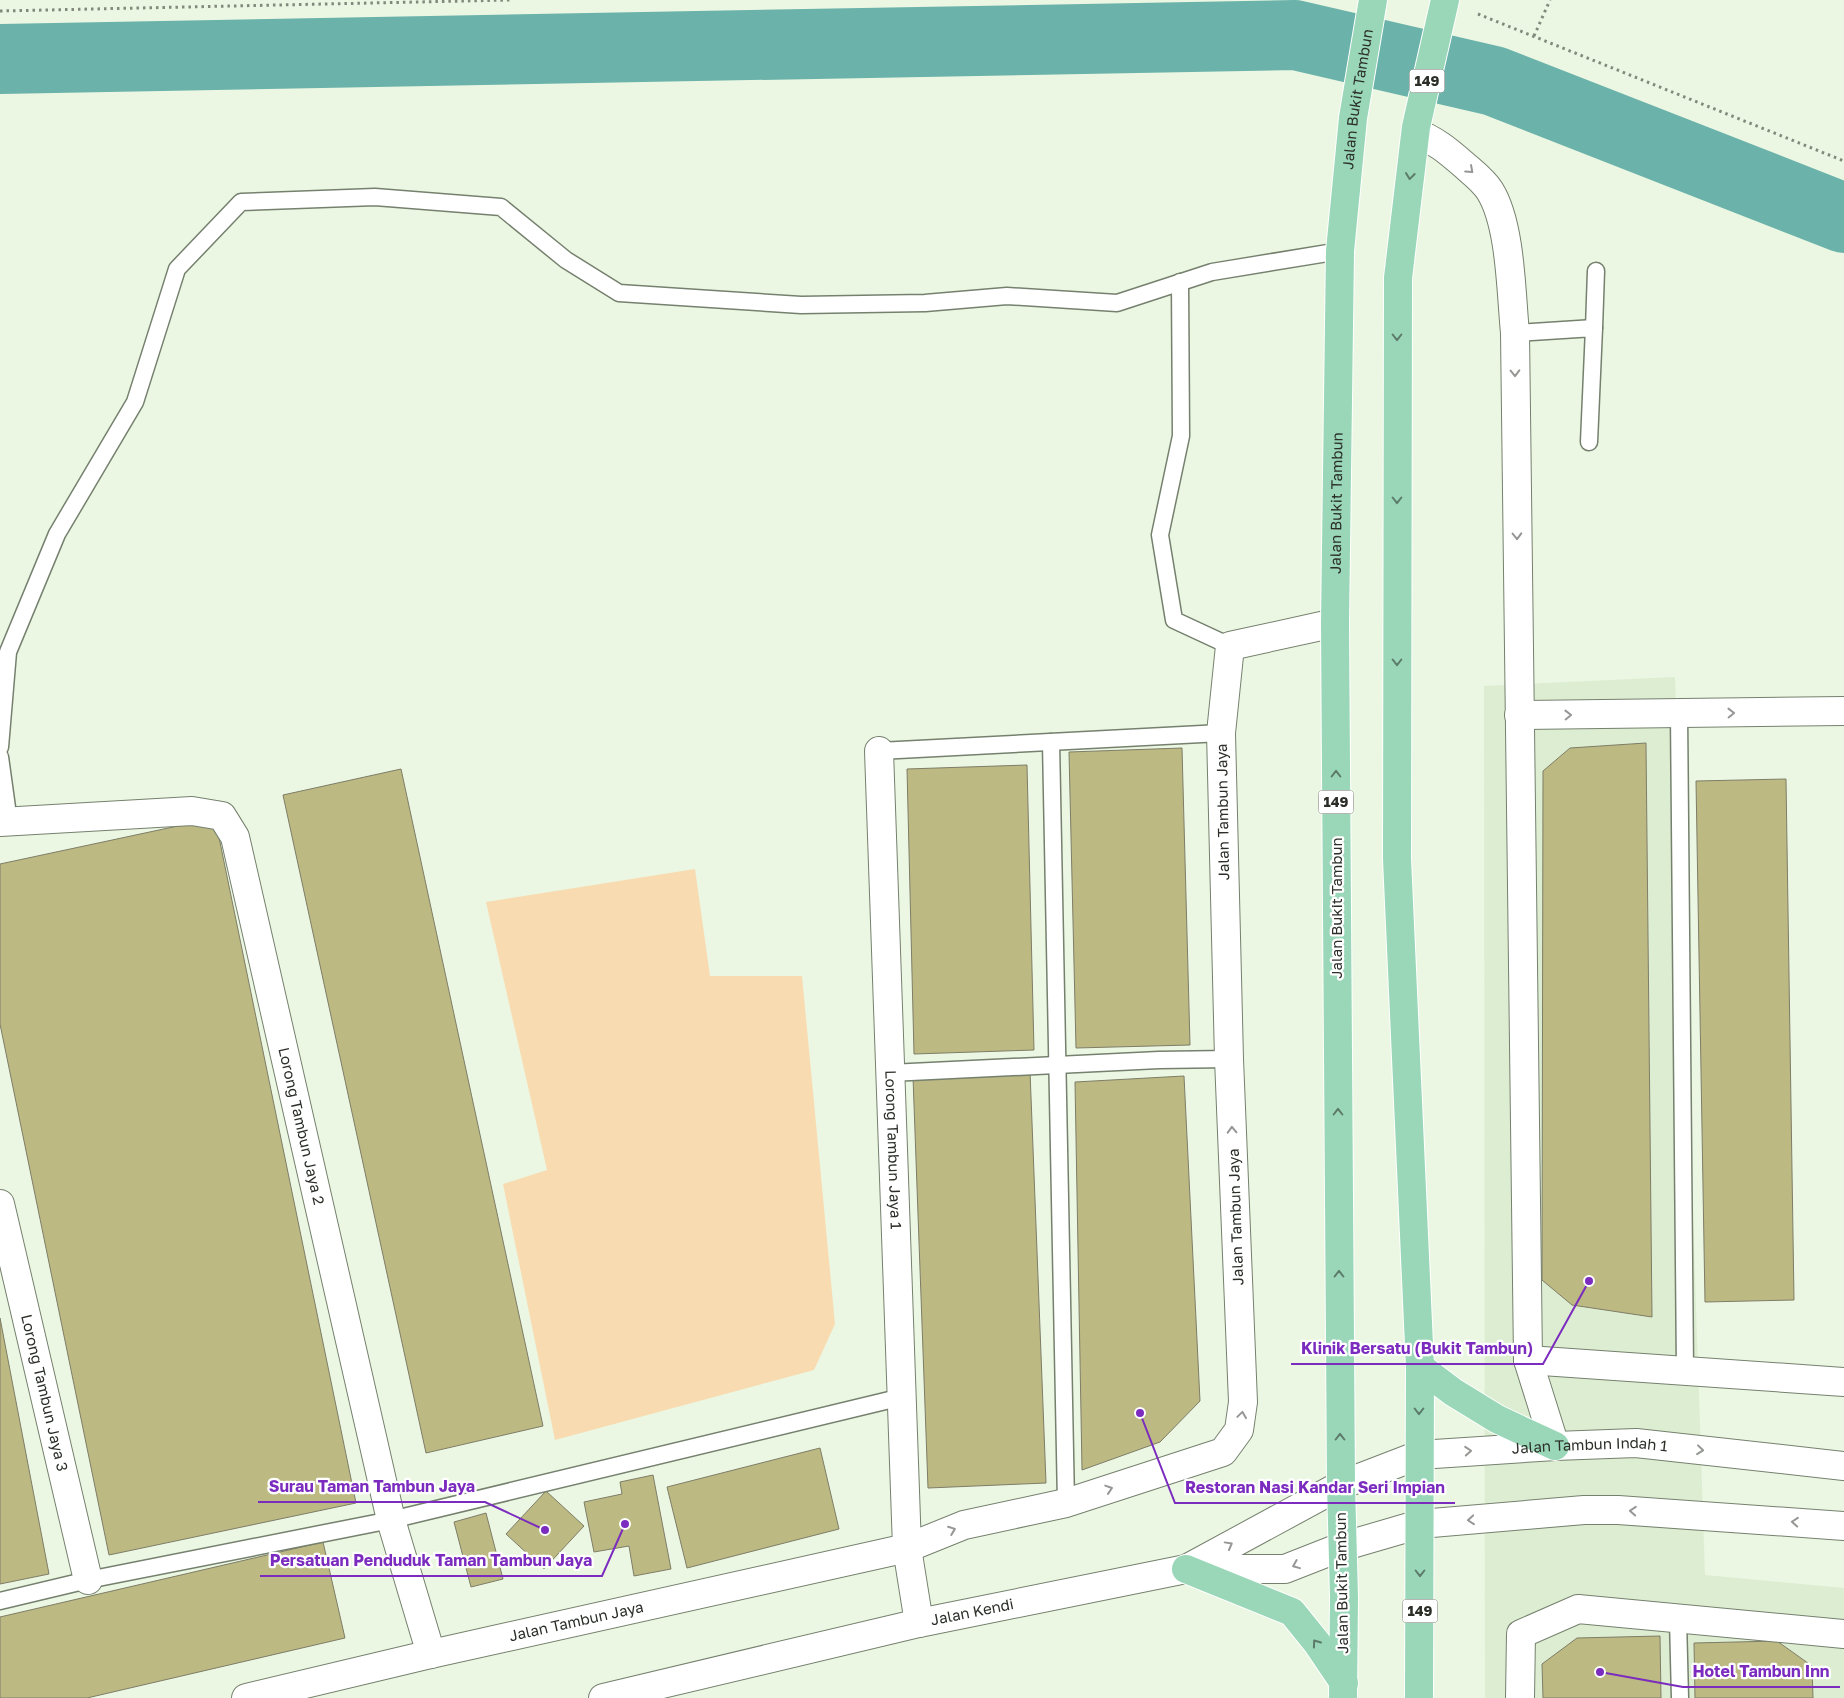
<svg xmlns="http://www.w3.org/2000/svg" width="1844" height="1698" font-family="'Golos Text',sans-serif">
  <rect width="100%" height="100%" fill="#ebf7e2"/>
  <polygon fill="#ddedd2" points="1675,677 1705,1575 1844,1588 1844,1698 1485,1698 1484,686"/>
  <polygon fill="#f8dbb1" points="695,869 710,976 802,976 835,1324 814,1370 555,1440 503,1184 547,1170 486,902"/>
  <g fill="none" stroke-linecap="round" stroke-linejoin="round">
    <polyline stroke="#6ab2aa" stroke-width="70" points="0,59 1295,35 1494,81 1844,218"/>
  </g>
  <g fill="#bcb982" stroke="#7e7d68">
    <polygon points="1646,743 1652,1317 1572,1305 1542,1280 1543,771 1570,748"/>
    <polygon points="1182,748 1190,1045 1076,1048 1069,752"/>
    <polygon points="1027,765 1034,1050 914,1054 907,769"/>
    <polygon points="401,769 543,1426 426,1453 283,795"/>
    <polygon points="1786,779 1794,1300 1705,1302 1696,781"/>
    <polygon points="215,818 356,1503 109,1555 0,1024 0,864"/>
    <polygon points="1030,1071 1046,1483 928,1488 913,1077"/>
    <polygon points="1184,1076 1200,1401 1160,1442 1082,1470 1075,1082"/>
    <polygon points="0,1318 49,1574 0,1584"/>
    <polygon points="820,1448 839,1529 687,1568 667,1487"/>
    <polygon points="653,1475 671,1569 634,1576 629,1546 594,1552 584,1502 622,1494 620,1482"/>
    <polygon points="546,1491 584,1526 544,1569 506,1534"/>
    <polygon points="486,1513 503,1579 471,1587 454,1522"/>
    <polygon points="323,1542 345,1638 87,1698 0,1698 0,1617"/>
    <polygon points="1660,1636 1661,1698 1543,1698 1542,1664 1577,1638"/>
    <polygon points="1777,1641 1812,1666 1813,1698 1695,1698 1694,1643"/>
  </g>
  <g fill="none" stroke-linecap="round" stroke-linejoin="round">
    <defs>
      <g id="service">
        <polyline points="1180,282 1181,436 1160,535 1174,620 1230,646"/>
        <polyline points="1594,328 1596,271"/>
        <polyline points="1515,333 1594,328 1589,442"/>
        <polyline points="1679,713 1685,1371"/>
        <polyline points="1051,742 1066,1503"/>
        <polyline points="0,747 8,652 57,534 135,402 177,269 241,202 375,197 501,207 566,260 619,293 801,305 925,303 1007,296 1117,303 1212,272 1340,251"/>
        <polyline points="879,751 1221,733"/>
        <polyline points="0,757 9,822"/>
        <polyline points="890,1073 1159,1060 1229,1059"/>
        <polyline points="0,1601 88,1580 391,1520 902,1397"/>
        <polyline points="1678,1619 1680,1698"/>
      </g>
      <g id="minor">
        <path d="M1416 133C1435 140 1448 151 1463 164 1472 172 1484 181 1490 191 1511 225 1511 293 1515 333L1528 1360 1555 1446"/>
        <polyline points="1519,715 1844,711"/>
        <path id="s1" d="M879 751 907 1548 919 1623"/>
        <path id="s2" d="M0 822 192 811 222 816 235 837 391 1520 431 1654"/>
        <path id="s3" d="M0 1204 88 1580"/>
        <polyline points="1528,1360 1844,1382"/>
        <path id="s4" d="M1419 1455 1555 1446 1636 1443 1844 1466"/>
        <polyline points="1420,1524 1584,1510 1618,1510 1844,1526"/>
        <path id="s5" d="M246 1698 431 1654 907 1548 964 1525 1066 1503 1223 1452 1239 1430 1243 1402 1229 1059 1221 733 1230 646 1335 623"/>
        <polyline points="1520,1698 1521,1634 1578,1609 1844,1634"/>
      </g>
      <g id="tertiary">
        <polyline points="1188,1568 1341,1485 1419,1455"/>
        <path id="s6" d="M603 1698 919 1623 1186 1569H1285L1341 1547 1420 1524"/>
      </g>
      <g id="primary">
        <polyline points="1420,1367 1453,1392 1497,1419 1555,1446"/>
        <polyline points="1186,1569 1292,1612 1317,1643 1344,1683"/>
        <path id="s7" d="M1343 1698 1344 1597 1341 1485 1335 623 1340 251 1353 118 1373 0"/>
        <polyline points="1419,1698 1420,1367 1397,859 1398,278 1416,127 1445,0"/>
      </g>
    </defs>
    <use href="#service" stroke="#75806e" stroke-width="19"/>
    <use href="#minor" stroke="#75806e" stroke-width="30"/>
    <use href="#tertiary" stroke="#75806e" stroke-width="30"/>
    <use href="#primary" stroke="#fff" stroke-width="30"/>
    <g stroke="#82897c" stroke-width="3" stroke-dasharray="2.5 4" stroke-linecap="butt">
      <polyline points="0,11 510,0"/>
      <polyline points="1478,14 1844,161"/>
      <polyline points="1534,36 1550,0"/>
    </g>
    <use href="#service" stroke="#fff" stroke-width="16"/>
    <use href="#minor" stroke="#fff" stroke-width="28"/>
    <use href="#tertiary" stroke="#fff" stroke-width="28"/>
    <use href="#primary" stroke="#99d7b8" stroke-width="28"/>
  </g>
  <defs><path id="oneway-chevron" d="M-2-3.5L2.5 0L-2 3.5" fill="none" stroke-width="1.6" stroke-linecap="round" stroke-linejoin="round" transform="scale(1.25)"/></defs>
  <g stroke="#959794">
    <use href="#oneway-chevron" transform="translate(1470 170) rotate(42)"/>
    <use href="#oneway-chevron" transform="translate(1515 373) rotate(89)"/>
    <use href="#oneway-chevron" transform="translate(1517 536) rotate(89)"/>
    <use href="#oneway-chevron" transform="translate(1731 713) rotate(-1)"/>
    <use href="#oneway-chevron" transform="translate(1568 715) rotate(-1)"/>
    <use href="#oneway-chevron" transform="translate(1232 1130) rotate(-92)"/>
    <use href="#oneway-chevron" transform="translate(1242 1415) rotate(-82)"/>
    <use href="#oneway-chevron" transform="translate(1700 1450) rotate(6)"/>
    <use href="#oneway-chevron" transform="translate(1468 1451) rotate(-4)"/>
    <use href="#oneway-chevron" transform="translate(1109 1489) rotate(-18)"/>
    <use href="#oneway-chevron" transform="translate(1633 1511) rotate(-176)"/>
    <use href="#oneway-chevron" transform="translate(1471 1520) rotate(175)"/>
    <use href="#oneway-chevron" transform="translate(1795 1522) rotate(-176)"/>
    <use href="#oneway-chevron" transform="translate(952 1530) rotate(-21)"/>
    <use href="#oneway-chevron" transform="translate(1229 1545) rotate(-29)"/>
    <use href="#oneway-chevron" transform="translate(1296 1565) rotate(158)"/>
  </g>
  <g stroke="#5c7b69">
    <use href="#oneway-chevron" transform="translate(1410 176) rotate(97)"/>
    <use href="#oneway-chevron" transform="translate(1397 337) rotate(90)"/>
    <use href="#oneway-chevron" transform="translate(1397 500) rotate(90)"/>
    <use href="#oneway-chevron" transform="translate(1397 662) rotate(90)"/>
    <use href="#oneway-chevron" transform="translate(1336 774) rotate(-90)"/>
    <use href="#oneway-chevron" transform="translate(1338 1112) rotate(-90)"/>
    <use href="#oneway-chevron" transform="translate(1339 1274) rotate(-90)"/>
    <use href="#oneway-chevron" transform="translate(1419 1411) rotate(90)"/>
    <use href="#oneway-chevron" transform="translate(1340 1437) rotate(-90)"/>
    <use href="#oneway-chevron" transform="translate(1420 1573) rotate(90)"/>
    <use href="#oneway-chevron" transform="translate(1316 1643) rotate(-126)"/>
  </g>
  <g text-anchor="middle" stroke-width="4.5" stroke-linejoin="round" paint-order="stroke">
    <g fill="#fff" stroke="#6b6d68" stroke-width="1">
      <rect x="1409.5" y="69.5" width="35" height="23" rx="4"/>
      <rect x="1318.5" y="790.5" width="35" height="23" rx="4"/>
      <rect x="1402.5" y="1599.5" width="35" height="23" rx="4"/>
    </g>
    <g font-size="14" font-weight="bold" fill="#2b2f28">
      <text x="1427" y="86">149</text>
      <text x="1336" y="807">149</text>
      <text x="1420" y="1616">149</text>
    </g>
    <g font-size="15" fill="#2b2f28" stroke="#fff">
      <text dy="5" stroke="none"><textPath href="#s7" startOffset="1600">Jalan Bukit Tambun</textPath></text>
      <text dy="5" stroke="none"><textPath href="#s7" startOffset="1195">Jalan Bukit Tambun</textPath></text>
      <text transform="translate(1223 812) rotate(-91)" y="5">Jalan Tambun Jaya</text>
      <text transform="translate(1337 908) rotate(-90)" y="5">Jalan Bukit Tambun</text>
      <text dy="5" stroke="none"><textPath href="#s2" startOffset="544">Lorong Tambun Jaya 2</textPath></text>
      <text dy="5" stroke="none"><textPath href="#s1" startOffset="399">Lorong Tambun Jaya 1</textPath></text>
      <text transform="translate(1236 1217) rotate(-92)" y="5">Jalan Tambun Jaya</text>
      <text dy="5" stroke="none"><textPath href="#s3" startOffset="194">Lorong Tambun Jaya 3</textPath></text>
      <text dy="5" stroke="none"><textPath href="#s4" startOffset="171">Jalan Tambun Indah 1</textPath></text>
      <text transform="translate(1342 1583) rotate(-91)" y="5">Jalan Bukit Tambun</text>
      <text dy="5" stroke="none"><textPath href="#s6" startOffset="379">Jalan Kendi</textPath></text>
      <text dy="5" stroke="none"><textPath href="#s5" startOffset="339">Jalan Tambun Jaya</textPath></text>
    </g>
  </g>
  <path fill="none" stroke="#7b2cbf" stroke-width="2" d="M1589 1281L1543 1364H1291M545 1530L485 1502H258M1140 1413L1175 1503H1455M625 1524L602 1576H260M1600 1672L1683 1687H1840"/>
  <g fill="#7b2cbf" stroke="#fff" stroke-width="2">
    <circle cx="1589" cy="1281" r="5"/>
    <circle cx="545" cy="1530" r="5"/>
    <circle cx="1140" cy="1413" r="5"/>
    <circle cx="625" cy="1524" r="5"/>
    <circle cx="1600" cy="1672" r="5"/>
  </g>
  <g font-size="16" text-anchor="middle" font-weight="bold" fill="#7b2cbf" stroke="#fff" stroke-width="4.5" stroke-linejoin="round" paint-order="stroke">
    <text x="1417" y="1354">Klinik Bersatu (Bukit Tambun)</text>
    <text x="372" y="1492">Surau Taman Tambun Jaya</text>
    <text x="1315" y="1493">Restoran Nasi Kandar Seri Impian</text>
    <text x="431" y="1566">Persatuan Penduduk Taman Tambun Jaya</text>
    <text x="1761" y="1677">Hotel Tambun Inn</text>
  </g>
</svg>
